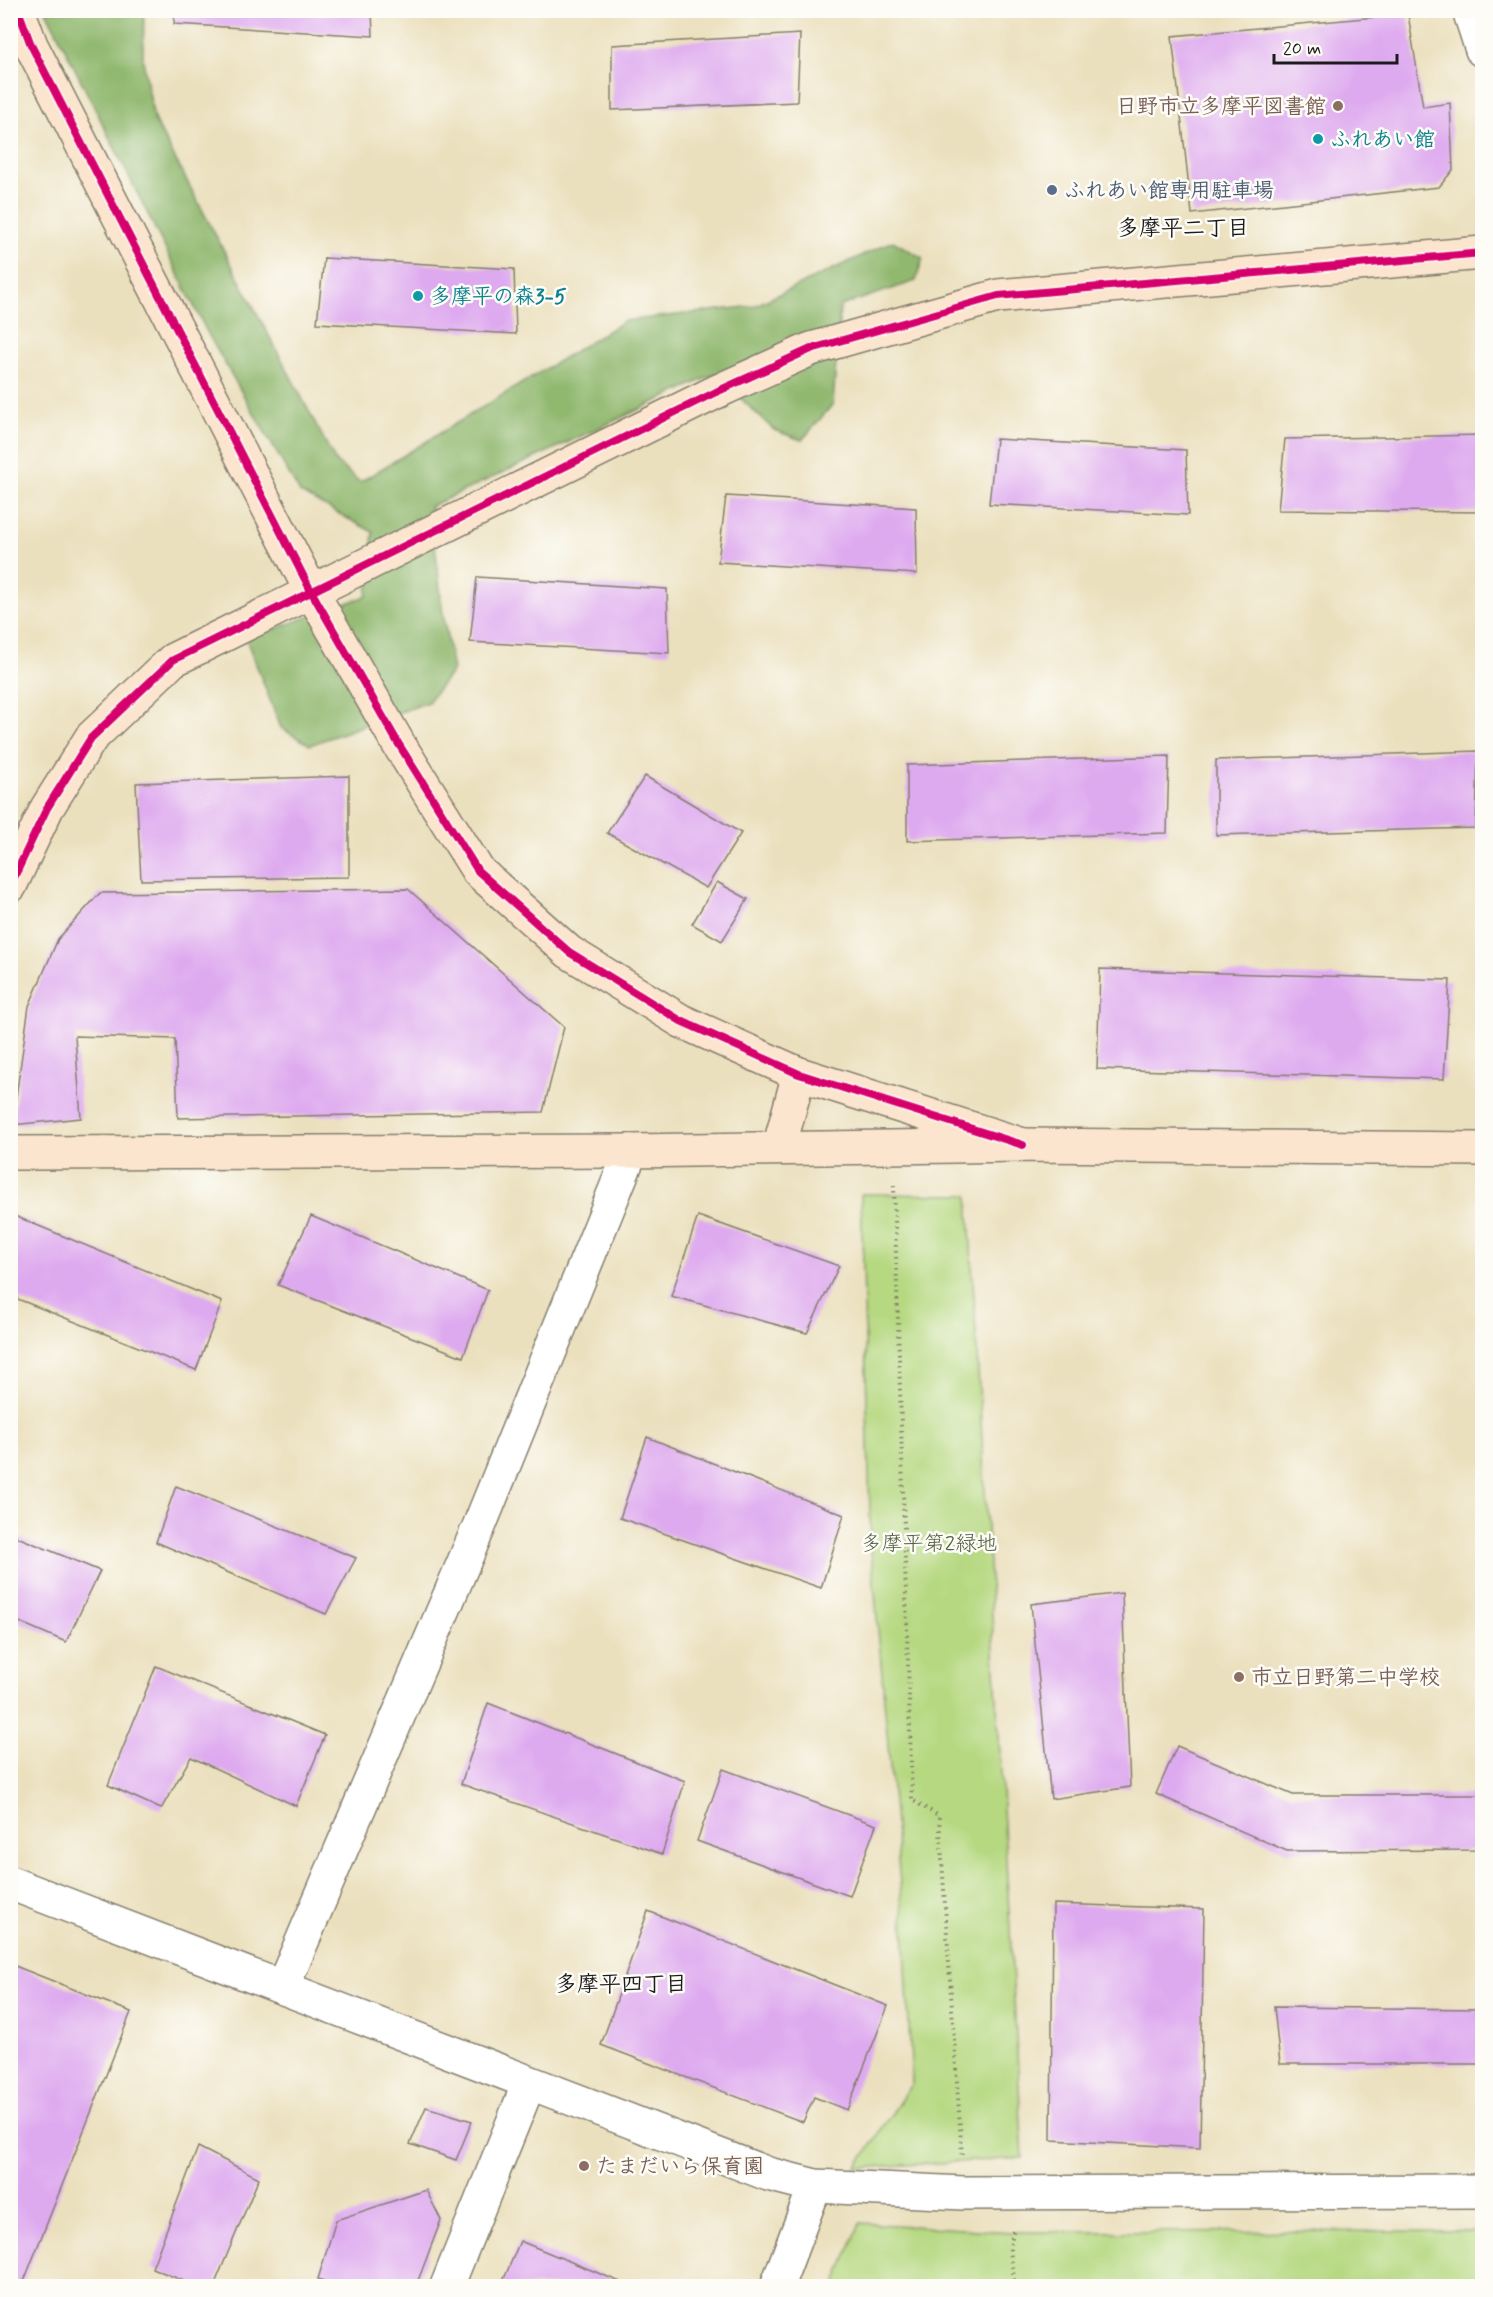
<svg xmlns="http://www.w3.org/2000/svg" width="1493" height="2297" font-family="Mynerve,'Klee One',sans-serif">
  <rect width="100%" height="100%" fill="#fdfcf7"/>
  <filter id="ink" filterUnits="userSpaceOnUse"><feTurbulence type="fractalNoise" baseFrequency=".0167" numOctaves="2"/><feDisplacementMap in="SourceGraphic" scale="12" xChannelSelector="R" yChannelSelector="G"/><feConvolveMatrix kernelMatrix="1 2 1 2 8 2 1 2 1" color-interpolation-filters="sRGB"/></filter>
  <filter id="wash" filterUnits="userSpaceOnUse"><feTurbulence type="fractalNoise" baseFrequency=".008" numOctaves="4" result="noise"/><feDisplacementMap in="SourceGraphic" scale="24" xChannelSelector="R" yChannelSelector="G"/><feGaussianBlur stdDeviation="1.35" result="paint"/><feColorMatrix in="noise" values="0 0 0 0 0 0 0 0 0 0 0 0 0 0 0 0 0 1.4 0 .05"/><feComposite in="paint" operator="in"/></filter>
  <g filter="url(#wash)">
    <rect width="100%" height="100%" fill="#ebe0be"/>
    <g fill="#b5d880" stroke="#687a4e" stroke-width="1.5">
      <polygon points="861,1194 968,1195 1023,2158 856,2168 912,2083 904,1929 871,1548"/>
      <polygon points="860,2223 1013,2232 1482,2231 1482,2286 835,2286"/>
    </g>
    <polygon fill="#90b86e" stroke="#566a45" stroke-width="1.5" points="46,11 144,11 143,60 154,119 336,462 360,482 624,321 754,306 893,241 923,258 916,281 840,306 833,404 802,440 774,430 715,374 431,506 442,608 453,670 428,702 310,745 281,728 246,639 367,596 373,532 300,493 209,336"/>
    <g id="blocks">
      <g fill="#deaaef">
        <polygon points="175,10 372,10 373,36 174,24"/>
        <polygon points="1408,14 1423,107 1450,103 1453,170 1439,187 1192,214 1172,36"/>
        <polygon points="800,34 797,102 612,110 612,45"/>
        <polygon points="324,258 514,269 516,334 317,323"/>
        <polygon points="1482,435 1482,512 1278,510 1285,439"/>
        <polygon points="996,439 1186,450 1188,515 989,504"/>
        <polygon points="726,496 916,508 917,574 718,562"/>
        <polygon points="477,577 667,589 669,653 470,642"/>
        <polygon points="1478,751 1476,828 1216,835 1216,760"/>
        <polygon points="1169,756 1167,833 907,841 907,765"/>
        <polygon points="349,776 349,877 141,880 136,783"/>
        <polygon points="645,776 741,833 706,888 607,833"/>
        <polygon points="717,882 748,899 722,941 692,924"/>
        <polygon points="408,889 564,1027 543,1112 178,1118 175,1039 75,1036 81,1118 12,1125 29,1006 58,939 100,893"/>
        <polygon points="1100,969 1450,980 1444,1079 1097,1069"/>
        <polygon points="10,1214 222,1302 196,1370 10,1296"/>
        <polygon points="311,1216 488,1290 463,1357 278,1285"/>
        <polygon points="698,1216 839,1266 807,1333 671,1296"/>
        <polygon points="647,1437 844,1515 821,1588 620,1518"/>
        <polygon points="176,1486 356,1558 326,1614 156,1542"/>
        <polygon points="10,1534 100,1571 66,1642 10,1618"/>
        <polygon points="1122,1593 1130,1787 1051,1799 1031,1604"/>
        <polygon points="156,1666 325,1735 296,1806 191,1757 161,1809 108,1785"/>
        <polygon points="488,1703 685,1781 662,1854 461,1784"/>
        <polygon points="1177,1746 1293,1795 1482,1795 1482,1850 1287,1851 1156,1794"/>
        <polygon points="723,1769 876,1825 850,1896 697,1841"/>
        <polygon points="1053,1904 1204,1909 1200,2148 1051,2140"/>
        <polygon points="648,1911 888,2006 847,2110 814,2097 803,2122 601,2045"/>
        <polygon points="10,1964 131,2012 22,2286 10,2286"/>
        <polygon points="1274,2007 1482,2009 1482,2064 1280,2064"/>
        <polygon points="426,2107 472,2121 456,2160 410,2144"/>
        <polygon points="198,2147 259,2178 214,2286 196,2286 152,2268"/>
        <polygon points="426,2190 441,2220 416,2286 337,2286 318,2279 336,2220"/>
        <polygon points="520,2241 630,2286 501,2286"/>
      </g>
    </g>
  </g>
  <g filter="url(#ink)">
    <use href="#blocks" fill-opacity="0" stroke="#847e6d" stroke-width="1.5"/>
    <g fill="none" stroke-linecap="round" stroke-linejoin="round">
      <defs>
        <g id="street">
          <polyline points="1469,10 1482,50"/>
          <polyline points="10,1883 768,2174 815,2186 964,2193 1482,2191"/>
          <polyline points="283,1986 478,1529 631,1151"/>
          <polyline points="447,2286 529,2083"/>
          <polyline points="777,2286 815,2186"/>
        </g>
        <g id="secondary">
          <polyline points="18,10 31,45 311,591 398,743 478,871 569,952 681,1021 799,1074 1023,1145"/>
          <polyline points="10,886 47,808 91,738 173,660 716,392 811,349 998,296 1482,253"/>
          <polyline points="779,1148 799,1074"/>
          <polyline points="10,1153 631,1151 1023,1145 1482,1149"/>
        </g>
      </defs>
      <use href="#street" stroke="#847e6d" stroke-width="36"/>
      <use href="#secondary" stroke="#847e6d" stroke-width="36"/>
      <g stroke="#847e6d" stroke-width="4" stroke-dasharray="1.5 4.5" stroke-linecap="butt">
        <polyline points="894,1185 912,1800 939,1816 962,2157"/>
        <polyline points="1013,2231 1010,2250 1015,2286"/>
      </g>
      <use href="#street" stroke="#fff" stroke-width="33"/>
      <use href="#secondary" stroke="#fbe5cf" stroke-width="33"/>
      <defs>
        <g id="cycleway">
          <polyline points="18,10 31,45 311,591 398,743 478,871 569,952 681,1021 799,1074 1023,1145"/>
          <polyline points="10,886 47,808 91,738 173,660 716,392 811,349 998,296 1482,253"/>
        </g>
      </defs>
      <use href="#cycleway" stroke="#fdfcf7" stroke-width="11"/>
      <use href="#cycleway" stroke="#d6006c" stroke-width="8"/>
    </g>
  </g>
  <g fill="#8d6e63" stroke="#fdfcf7" stroke-width="2">
    <circle cx="1338" cy="106" r="6"/>
    <circle cx="1239" cy="1677" r="6"/>
    <circle cx="584" cy="2166" r="6"/>
  </g>
  <g fill="#0f9aa8" stroke="#fdfcf7" stroke-width="2">
    <circle cx="1318" cy="139" r="6"/>
    <circle cx="418" cy="296" r="6"/>
  </g>
  <circle fill="#5c6f8a" stroke="#fdfcf7" stroke-width="2" cx="1052" cy="190" r="6"/>
  <g text-anchor="middle" stroke-width="5" stroke-linejoin="round" paint-order="stroke">
    <g font-size="21" font-weight="bold" fill="#785e54" stroke="#fdfcf7" text-anchor="start">
      <text x="1326" y="113" text-anchor="end">日野市立多摩平図書館</text>
      <text x="1251" y="1684">市立日野第二中学校</text>
      <text x="596" y="2173">たまだいら保育園</text>
    </g>
    <g font-size="21" font-weight="bold" fill="#0d838f" stroke="#fdfcf7" text-anchor="start">
      <text x="1330" y="146">ふれあい館</text>
      <text x="430" y="303">多摩平の森3-5</text>
    </g>
    <g font-size="21" font-weight="bold" fill="#4e5e75" stroke="#fdfcf7" text-anchor="start">
      <text x="1064" y="197">ふれあい館専用駐車場</text>
    </g>
    <g font-size="21" fill="#525e3f" stroke="#fdfcf7">
      <text x="929" y="1550">多摩平第2緑地</text>
    </g>
    <g font-size="22" font-weight="bold" fill="#1c1c1c" stroke="#fdfcf7">
      <text x="1183" y="235">多摩平二丁目</text>
      <text x="621" y="1991">多摩平四丁目</text>
    </g>
  </g>
  <rect width="1493" height="2297" fill="none" stroke="#fdfcf7" stroke-width="36"/>
  <path d="M1274 54v9h123v-9" fill="none" stroke="#1c1c1c" stroke-width="3"/>
  <text x="1283" y="54" font-size="18" fill="#1c1c1c" stroke="#fdfcf7" stroke-width="4.5" paint-order="stroke">20 m</text>
</svg>
